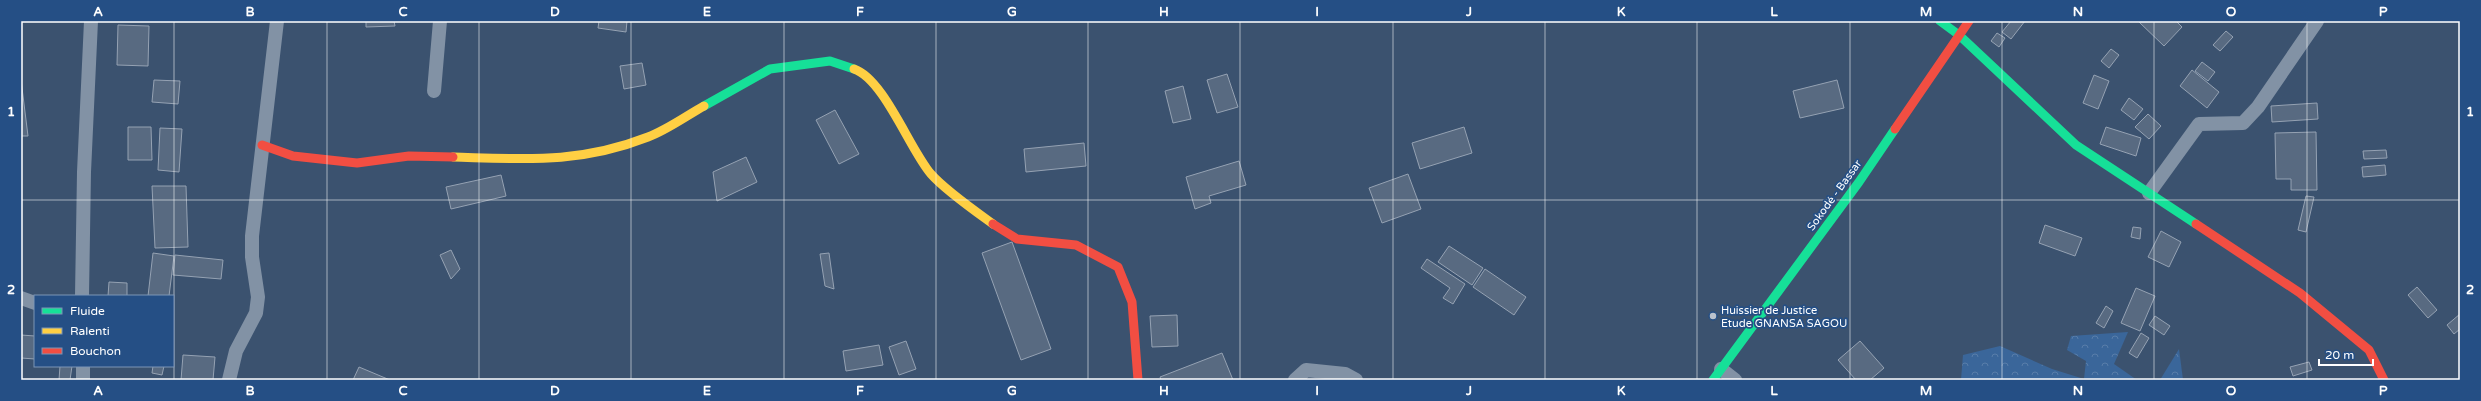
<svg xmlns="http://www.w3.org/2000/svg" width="2481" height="401" font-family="'Varela Round',sans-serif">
  <defs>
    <pattern id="forest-crowns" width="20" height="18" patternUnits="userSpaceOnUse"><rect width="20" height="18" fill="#3a669a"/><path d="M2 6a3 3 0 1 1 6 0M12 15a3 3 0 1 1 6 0" fill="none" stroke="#587da9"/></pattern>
  </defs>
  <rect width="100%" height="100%" fill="#3b526f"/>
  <g fill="url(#forest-crowns)">
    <polygon points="2128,332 2114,364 2137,380 1961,380 1963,355 2000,346 2052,369 2084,379 2086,361 2067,350 2071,336"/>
    <polygon points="2179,349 2183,380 2160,380"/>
  </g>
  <g fill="#586a81" stroke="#95a2b3">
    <polygon points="366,21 394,21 395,26 366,27"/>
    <polygon points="599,21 627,21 626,32 598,28"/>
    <polygon points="2011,21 2025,21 2011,39 2002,32"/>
    <polygon points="2138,21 2176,21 2182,27 2164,46"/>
    <polygon points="118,25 149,26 148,66 117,65"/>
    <polygon points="2226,31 2233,37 2220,51 2213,45"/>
    <polygon points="1997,33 2005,38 1999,47 1991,41"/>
    <polygon points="2111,49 2119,55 2109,68 2101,61"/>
    <polygon points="2202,62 2215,72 2208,81 2195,71"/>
    <polygon points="642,63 646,85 624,89 620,66"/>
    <polygon points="2192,70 2219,92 2207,108 2180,86"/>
    <polygon points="1227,74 1238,107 1217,113 1207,80"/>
    <polygon points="2094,75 2109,81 2098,109 2083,103"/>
    <polygon points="21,80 28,136 21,136"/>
    <polygon points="154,80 180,81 178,104 152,102"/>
    <polygon points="1837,80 1844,108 1800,118 1793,91"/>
    <polygon points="1183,86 1191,119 1173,123 1165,91"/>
    <polygon points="2129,98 2143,109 2134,120 2121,110"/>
    <polygon points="2317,103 2318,119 2272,122 2271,106"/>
    <polygon points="835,110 859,154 839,164 816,120"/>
    <polygon points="2148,114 2161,126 2149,139 2135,127"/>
    <polygon points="128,127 151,127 152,160 128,160"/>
    <polygon points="1464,127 1472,153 1420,169 1412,143"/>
    <polygon points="2106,127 2141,138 2136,156 2100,144"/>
    <polygon points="160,128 182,129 179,172 158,170"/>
    <polygon points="2316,132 2317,190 2291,190 2291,179 2276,179 2275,133"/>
    <polygon points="1084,143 1086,166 1026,172 1024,149"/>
    <polygon points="2386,150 2387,158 2364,159 2363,151"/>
    <polygon points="746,157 757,182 717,201 713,172"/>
    <polygon points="1239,161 1246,185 1209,196 1211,203 1195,209 1186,177"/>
    <polygon points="2385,165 2386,175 2363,177 2362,167"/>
    <polygon points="1408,174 1421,209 1382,223 1369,188"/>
    <polygon points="501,175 506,196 451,209 446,187"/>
    <polygon points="152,186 186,186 188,247 155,248"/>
    <polygon points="2306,196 2314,197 2306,232 2298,230"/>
    <polygon points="2045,225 2082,238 2075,256 2039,243"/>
    <polygon points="2133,227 2141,228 2140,239 2131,237"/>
    <polygon points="2161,231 2181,242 2169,267 2148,257"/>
    <polygon points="1012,242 1051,349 1021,360 982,253"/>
    <polygon points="1449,246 1483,268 1472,285 1438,262"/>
    <polygon points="451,250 460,269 451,279 440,255"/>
    <polygon points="153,253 174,256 169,296 148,296"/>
    <polygon points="829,253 834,289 825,286 820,254"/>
    <polygon points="175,255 223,260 221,279 173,275"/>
    <polygon points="1427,259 1465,284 1453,304 1443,298 1450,288 1421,268"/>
    <polygon points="1485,269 1526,297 1514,315 1473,287"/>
    <polygon points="109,282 127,283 127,296 108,296"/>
    <polygon points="2417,287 2437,310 2428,318 2408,295"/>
    <polygon points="2136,288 2155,296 2140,331 2121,323"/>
    <polygon points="2106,306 2113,311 2104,328 2096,323"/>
    <polygon points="2460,314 2460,329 2454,334 2447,325"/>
    <polygon points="1177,315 1178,346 1152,347 1150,316"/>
    <polygon points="2155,316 2170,326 2164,335 2149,325"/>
    <polygon points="2141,333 2149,338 2137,358 2129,353"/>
    <polygon points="21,335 35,336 35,359 21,358"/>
    <polygon points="906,341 916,369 899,375 889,347"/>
    <polygon points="1860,341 1884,368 1870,380 1856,380 1838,360"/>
    <polygon points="879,345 883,365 846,371 843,351"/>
    <polygon points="1222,353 1233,380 1161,380 1160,377"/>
    <polygon points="183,355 215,357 213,380 181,380"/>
    <polygon points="2309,362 2312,370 2293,376 2290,367"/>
    <polygon points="60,366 72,366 70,380 59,380"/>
    <polygon points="153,366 164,366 162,375 152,373"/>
    <polygon points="359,367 390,380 353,380"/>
  </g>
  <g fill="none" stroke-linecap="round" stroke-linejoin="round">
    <g stroke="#8292a5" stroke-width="14">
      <polyline points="434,91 440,21"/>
      <polyline points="2149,193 2199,124 2243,123 2258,107 2317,21"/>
      <polyline points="82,296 84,172 91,21"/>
      <polyline points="21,298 35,303"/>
      <polyline points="83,366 83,380"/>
      <polyline points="1721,369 1735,380"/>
      <polyline points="229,380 236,351 256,313 258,297 252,257 252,236 277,21"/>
      <polyline points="1295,380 1306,370 1345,374 1356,380"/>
    </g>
    <g stroke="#16e098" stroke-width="9">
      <polyline points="1940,21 1959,35 2076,145 2196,224"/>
      <polyline points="704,106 770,69 830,61 854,69"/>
      <polyline points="1713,380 1859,182 1895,129"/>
    </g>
    <g stroke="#ffcf43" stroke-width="9">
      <path d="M854 69C884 79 910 150 931 174 945 190 975 211 993 224"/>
      <path d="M453 157C525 159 579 164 648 137 667 130 686 116 704 106"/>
    </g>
    <g stroke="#f24e42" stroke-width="9">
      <polyline points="1895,129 1969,21"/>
      <polyline points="262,145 293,156 357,163 409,156 453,157"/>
      <polyline points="993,224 1017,239 1076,245 1118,267 1132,302 1138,380"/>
      <polyline points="2196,224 2300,293 2369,350 2384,380"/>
    </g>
  </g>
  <path fill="none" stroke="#fff" stroke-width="1" stroke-opacity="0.55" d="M174 21V380M327 21V380M479 21V380M631 21V380M784 21V380M936 21V380M1088 21V380M1240 21V380M1393 21V380M1545 21V380M1697 21V380M1850 21V380M2002 21V380M2154 21V380M2307 21V380M21 200H2460"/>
  <circle fill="#bac2cd" stroke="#254f85" stroke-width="1.5" cx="1713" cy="316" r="4"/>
  <g text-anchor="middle" stroke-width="3.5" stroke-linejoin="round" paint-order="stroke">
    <g font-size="11" fill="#fff" stroke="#254f85">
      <text transform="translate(1834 195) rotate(-54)" y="4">Sokodé - Bassar</text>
    </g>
    <g font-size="11" fill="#fff" stroke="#254f85" text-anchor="start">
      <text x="1721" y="314">Huissier de Justice<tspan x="1721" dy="13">Etude GNANSA SAGOU</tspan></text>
    </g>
  </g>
  <rect width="2481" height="401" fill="none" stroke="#254f85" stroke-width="44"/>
  <rect x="34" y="295" width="140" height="72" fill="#254f85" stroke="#7c95b6"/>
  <rect x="42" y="308" width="20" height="6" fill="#16e098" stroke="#7c95b6"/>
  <text x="70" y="315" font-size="12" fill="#ffffff">Fluide</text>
  <rect x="42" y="328" width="20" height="6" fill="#ffcf43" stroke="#7c95b6"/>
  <text x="70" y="335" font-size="12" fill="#ffffff">Ralenti</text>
  <rect x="42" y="348" width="20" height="6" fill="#f24e42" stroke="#7c95b6"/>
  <text x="70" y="355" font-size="12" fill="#ffffff">Bouchon</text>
  <path d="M2319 359v6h54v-6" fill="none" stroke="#ffffff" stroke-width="2"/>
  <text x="2325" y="359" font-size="12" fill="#ffffff" stroke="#254f85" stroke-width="3" paint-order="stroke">20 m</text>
  <rect x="22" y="22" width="2437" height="357" fill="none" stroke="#fff" stroke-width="1.5"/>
  <g font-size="13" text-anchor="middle" font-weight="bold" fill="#fff">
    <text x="98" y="16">A</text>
    <text x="250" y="16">B</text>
    <text x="403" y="16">C</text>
    <text x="555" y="16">D</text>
    <text x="707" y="16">E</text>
    <text x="860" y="16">F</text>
    <text x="1012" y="16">G</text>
    <text x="1164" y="16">H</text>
    <text x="1317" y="16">I</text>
    <text x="1469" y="16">J</text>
    <text x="1621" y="16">K</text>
    <text x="1774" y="16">L</text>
    <text x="1926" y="16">M</text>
    <text x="2078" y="16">N</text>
    <text x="2231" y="16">O</text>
    <text x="2383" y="16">P</text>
    <text x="11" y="116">1</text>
    <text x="2470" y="116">1</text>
    <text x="11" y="294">2</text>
    <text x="2470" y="294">2</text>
    <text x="98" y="395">A</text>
    <text x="250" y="395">B</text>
    <text x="403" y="395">C</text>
    <text x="555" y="395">D</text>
    <text x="707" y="395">E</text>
    <text x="860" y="395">F</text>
    <text x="1012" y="395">G</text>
    <text x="1164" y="395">H</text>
    <text x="1317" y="395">I</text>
    <text x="1469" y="395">J</text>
    <text x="1621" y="395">K</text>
    <text x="1774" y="395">L</text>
    <text x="1926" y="395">M</text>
    <text x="2078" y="395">N</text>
    <text x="2231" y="395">O</text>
    <text x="2383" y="395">P</text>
  </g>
</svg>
